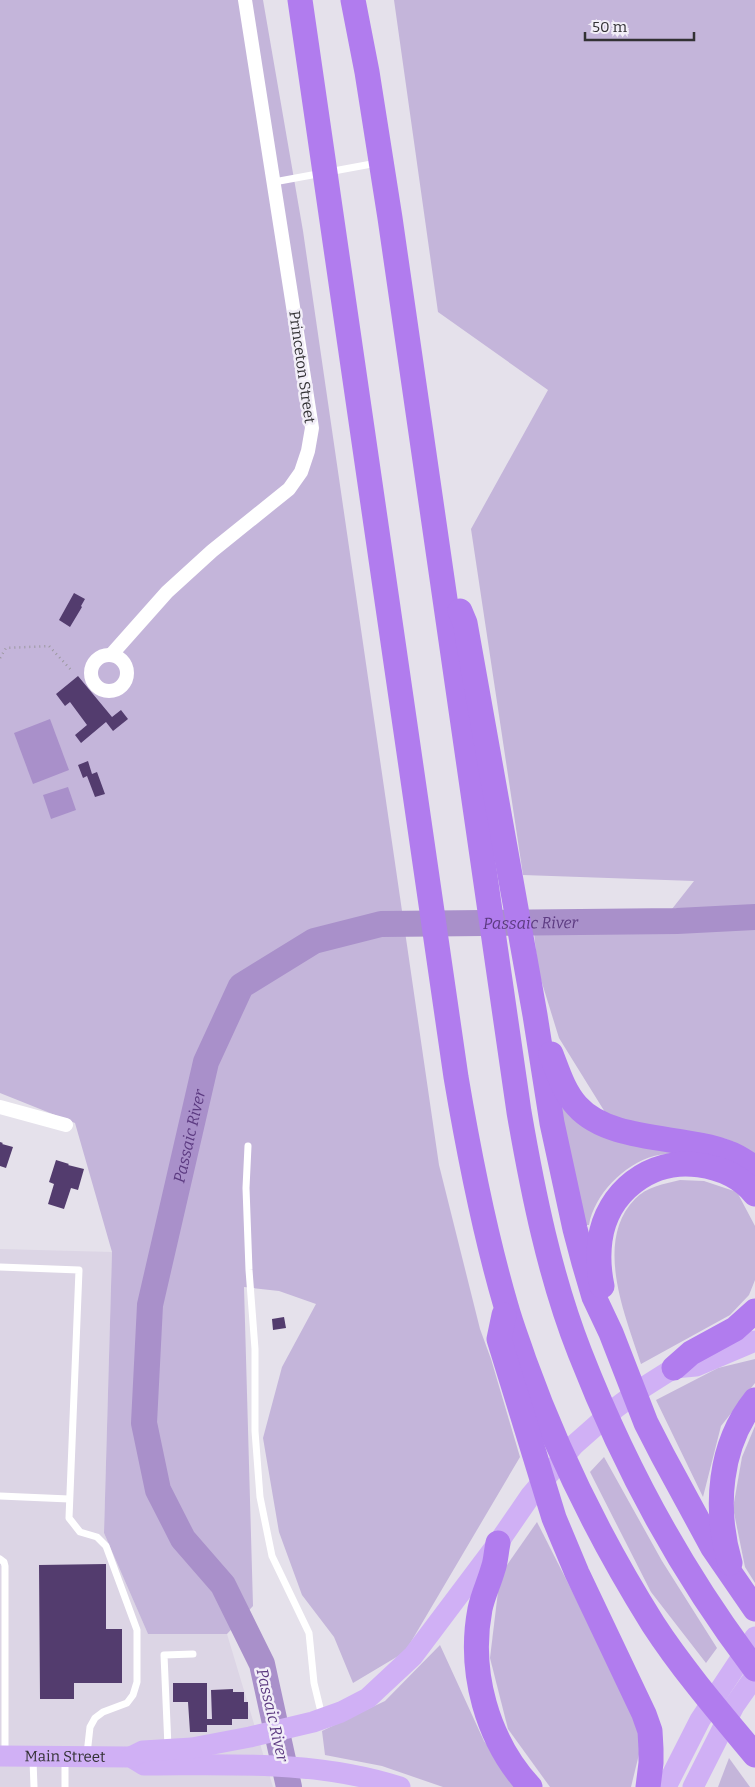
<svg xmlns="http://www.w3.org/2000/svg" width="755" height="1787" font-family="Bitter,serif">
  <rect width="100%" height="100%" fill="#e5e1eb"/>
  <polygon fill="#dcd5e5" points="0,1249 112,1252 104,1533 148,1634 227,1634 273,1787 0,1787"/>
  <g fill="#c4b5da">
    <polygon points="0,0 263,0 303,231 439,1165 480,1329 491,1359 520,1457 405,1652 353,1683 334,1637 302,1595 279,1532 263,1438 282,1367 316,1304 279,1291 244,1287 253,1606 227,1634 148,1634 104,1533 112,1252 75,1123 0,1093"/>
    <polygon points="394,0 755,0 755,1156 727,1139 681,1132 608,1117 559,1038 538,970 534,933 657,928 694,881 523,875 471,529 548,390 438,312"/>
    <path d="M559 1101 677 1153C670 1154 661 1154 654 1156 624 1164 594 1195 589 1225H586Z"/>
    <path d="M680 1180 704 1181 737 1192 755 1226V1280L749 1295 730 1315 641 1364C626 1317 593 1242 635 1199 646 1187 664 1184 680 1180Z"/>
    <polygon points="755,1359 755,1383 721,1426 703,1497 656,1400 718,1368"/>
    <polygon points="755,1426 755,1583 745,1567 733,1508 742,1457"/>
    <polygon points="604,1457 662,1561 717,1648 706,1663 651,1592 590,1472"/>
    <polygon points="537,1522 629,1703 642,1742 631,1787 550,1787 508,1729 490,1658 500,1575"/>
    <polygon points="440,1645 484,1741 518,1787 443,1787 382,1766 325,1755 322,1731 385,1701"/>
    <polygon points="729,1758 750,1787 718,1787"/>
  </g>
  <g fill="#a990ca">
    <polygon points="50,719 69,770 33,784 14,733"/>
    <polygon points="68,787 76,810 51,819 43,795"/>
  </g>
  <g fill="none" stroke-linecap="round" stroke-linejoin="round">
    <path stroke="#a990ca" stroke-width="26" id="s1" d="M289 1787 262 1664 223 1585 183 1539 158 1490 144 1423 150 1305 206 1062 241 986 314 941 381 924 677 921 755 917"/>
  </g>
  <g fill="#533c6e">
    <polygon points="74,593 85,599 81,606 82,607 70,627 59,620"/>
    <polygon points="78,676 112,717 121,710 128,719 113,731 106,722 81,743 75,735 87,725 70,702 65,706 56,694"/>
    <polygon points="88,761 92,774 97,772 105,794 95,797 87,776 83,778 78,765"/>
    <polygon points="0,1142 3,1143 2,1144 13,1147 6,1168 0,1166"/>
    <polygon points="56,1160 69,1164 68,1165 84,1169 78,1190 71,1188 64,1209 48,1204 54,1184 49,1182"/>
    <polygon points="284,1317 286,1328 273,1330 272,1319"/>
    <polygon points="106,1564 106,1629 122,1629 122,1683 74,1683 74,1699 40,1699 39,1565"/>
    <polygon points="173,1683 207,1683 207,1719 212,1719 211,1690 233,1689 233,1692 244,1692 244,1702 248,1702 248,1719 232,1719 232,1725 207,1725 207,1732 190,1732 188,1702 173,1702"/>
  </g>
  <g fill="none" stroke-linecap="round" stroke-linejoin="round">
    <polyline stroke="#9b989f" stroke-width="2.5" stroke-dasharray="1 4" stroke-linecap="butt" points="0,658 6,648 49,646 72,671"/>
    <g stroke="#fff" stroke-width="7">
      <polyline points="274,182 377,163"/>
      <polyline points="248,1146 246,1188 249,1270 255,1349 255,1431 260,1497 272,1556 309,1633 314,1683 322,1716"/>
      <polyline points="0,1267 79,1270 69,1518 80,1532 97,1537 106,1546 137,1630 137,1682 133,1695 127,1703 103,1712 95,1718 90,1727 87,1754"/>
      <polyline points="0,1496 69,1499"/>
      <polyline points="0,1559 4,1562 5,1566 5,1754"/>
      <polyline points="168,1747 164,1655 193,1654"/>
      <polyline points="33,1760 34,1787"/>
      <polyline points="65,1760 65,1787"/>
    </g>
    <g stroke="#fff" stroke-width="14">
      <circle cx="109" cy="673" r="18"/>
      <polyline points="111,655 167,592 212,551 289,489 301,472 308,451 312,428 245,0"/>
      <polyline points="0,1107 66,1125"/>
    </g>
    <g stroke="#d0b0f5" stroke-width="21">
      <path id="s2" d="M0 1756 131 1757 144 1765C231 1765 316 1760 400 1787"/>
      <polyline points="131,1757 143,1751 192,1748 250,1737 313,1722 341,1712 368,1698 413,1656 498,1543 531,1495 574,1445 617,1407 644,1387 674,1368 696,1366 755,1341"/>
      <polyline points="666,1787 700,1720 755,1637"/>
      <polyline points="693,1787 734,1706 755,1676"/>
    </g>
    <g stroke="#b17cee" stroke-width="25">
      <path d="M300 0 456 1077C469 1154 484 1231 506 1306 511 1324 518 1342 524 1360 557 1452 601 1541 653 1624 683 1670 720 1713 755 1755"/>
      <path d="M353 0 367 72 390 218 519 1112C533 1193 550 1277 580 1353 624 1466 682 1573 755 1669"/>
      <polyline points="460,611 465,623 535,1015 552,1123 575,1229 584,1263 594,1297 611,1333 646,1423 663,1456 713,1548 755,1609"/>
      <path d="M551 1054C558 1072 564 1092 577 1106 610 1143 684 1135 729 1153 738 1156 746 1162 755 1168"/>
      <path d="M602 1286C599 1272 598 1255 600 1240 607 1192 650 1158 699 1165 721 1168 741 1177 755 1194"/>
      <polyline points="504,1315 499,1339 554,1518 577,1573 644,1714 650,1731 651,1749 651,1763 648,1787"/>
      <polyline points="674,1368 691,1353 735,1329 755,1311"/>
      <path d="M498 1543C496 1552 496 1561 493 1569 489 1583 483 1595 480 1609 468 1672 487 1740 530 1787"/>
      <path d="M730 1563C714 1508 719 1445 755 1400"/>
    </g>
  </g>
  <g text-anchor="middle" stroke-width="5" stroke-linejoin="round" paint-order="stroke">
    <g font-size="15" fill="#323134" stroke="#f2eef8">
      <text transform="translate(302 367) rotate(82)" y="5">Princeton Street</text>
      <text dy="5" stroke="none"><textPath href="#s2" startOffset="65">Main Street</textPath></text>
    </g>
    <g font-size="16" font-style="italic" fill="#5c3a81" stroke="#f2eef8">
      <text dy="6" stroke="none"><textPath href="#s1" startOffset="1154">Passaic River</textPath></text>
      <text dy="6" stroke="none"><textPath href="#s1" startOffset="690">Passaic River</textPath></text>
      <text transform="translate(273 1715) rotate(77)" y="6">Passaic River</text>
    </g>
  </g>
  <path d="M585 32v8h109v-8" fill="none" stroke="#323134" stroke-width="2.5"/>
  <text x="592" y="32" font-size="15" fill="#323134" stroke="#f2eef8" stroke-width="4" paint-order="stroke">50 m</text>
</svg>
